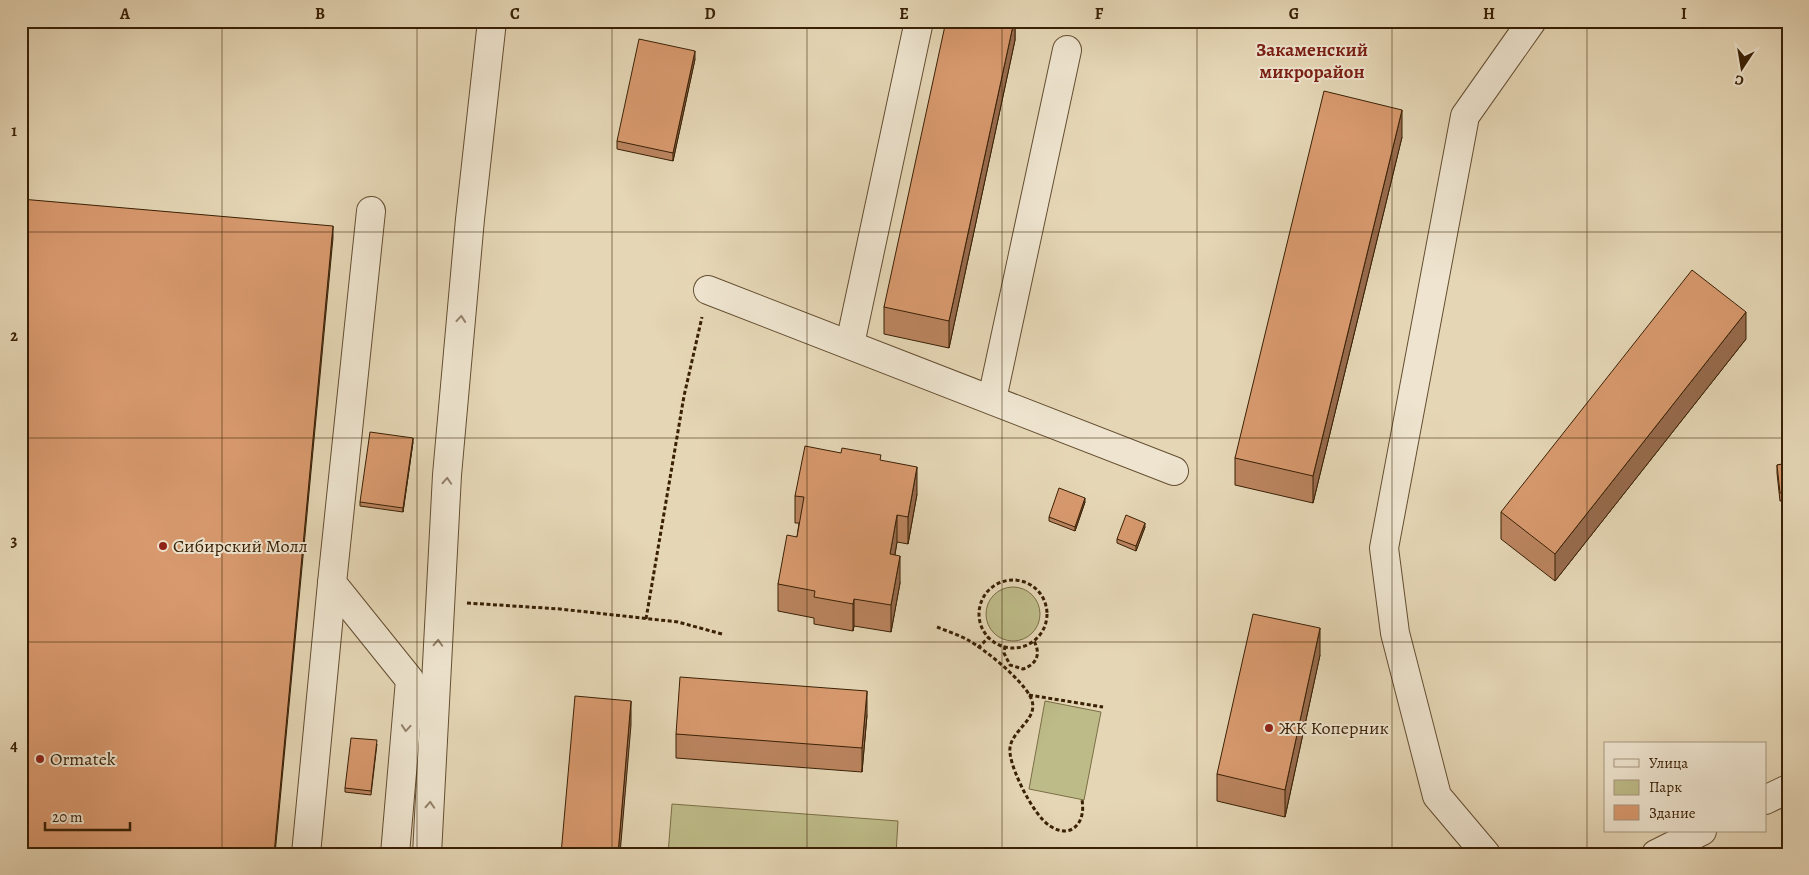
<svg xmlns="http://www.w3.org/2000/svg" width="1809" height="875" font-family="Alegreya,serif">
  <rect width="100%" height="100%" fill="#e5d6b5"/>
  <filter id="stains"><feTurbulence type="fractalNoise" baseFrequency=".004" numOctaves="4"/><feColorMatrix values="0 0 0 0 .2 0 0 0 0 .09 0 0 0 0 .02 0 0 0 .5 -.17"/></filter>
  <radialGradient id="worn" r=".72"><stop offset=".6" stop-color="#630" stop-opacity="0"/><stop offset="1" stop-color="#630" stop-opacity=".3"/></radialGradient>
  <g fill="#bdbb88" stroke="#7b6e46">
    <circle cx="1013" cy="614" r="27"/>
    <polygon points="1045,701 1101,712 1084,800 1029,789"/>
    <polygon points="672,804 898,821 896,854 668,854"/>
  </g>
  <g fill="none" stroke-linecap="round" stroke-linejoin="round">
    <defs>
      <g id="minor">
        <polyline points="371,211 332,583 410,680 395,854"/>
        <polyline points="708,290 1174,471"/>
        <polyline points="850,344 919,21"/>
        <polyline points="992,399 1067,50"/>
        <polyline points="1765,800 1788,789"/>
        <polyline points="306,854 332,583"/>
        <polyline points="427,854 447,475 470,219 492,21"/>
        <polyline points="1486,854 1437,796 1395,633 1384,548 1465,116 1532,21"/>
        <polyline points="1656,854 1702,831"/>
      </g>
    </defs>
    <use href="#minor" stroke="#644e31" stroke-width="30"/>
    <g stroke="#392005" stroke-width="3" stroke-dasharray="4 2.5" stroke-linecap="butt">
      <circle cx="1013" cy="614" r="34"/>
      <polyline points="467,603 560,609 678,622 722,634"/>
      <polyline points="646,619 684,396 702,317"/>
      <path d="M937 627C947 631 959 635 968 640 987 651 1020 678 1030 696 1043 720 1007 730 1010 753 1012 772 1034 816 1050 826 1072 840 1086 822 1082 800"/>
      <path d="M1005 646 1004 653 1010 665 1023 669C1037 664 1041 654 1034 641"/>
      <polyline points="978,648 989,637"/>
      <polyline points="1029,695 1103,707"/>
    </g>
    <use href="#minor" stroke="#eee4cf" stroke-width="28"/>
  </g>
  <g fill="#ba845f" stroke="#392005">
    <polygon points="1015,21 1015,40 949,348 884,334 884,307"/>
    <polygon points="695,59 673,161 617,149 617,141"/>
    <polygon points="1402,137 1313,503 1235,485 1235,458"/>
    <polygon points="1746,339 1555,581 1501,539 1501,512"/>
    <polygon points="413,442 403,512 360,506 360,502"/>
    <polygon points="881,461 917,494 908,544 897,542 895,555 900,583 891,632 854,626 853,631 814,624 814,618 778,611 778,584 797,537 799,523 795,523 795,496"/>
    <polygon points="1788,463 1788,500 1780,501 1777,473 1777,465"/>
    <polygon points="1085,502 1075,531 1049,521 1049,517"/>
    <polygon points="1145,527 1136,551 1117,543 1117,539"/>
    <polygon points="1320,655 1285,817 1217,801 1217,774"/>
    <polygon points="867,715 862,772 676,758 676,734"/>
    <polygon points="377,744 371,795 345,792 345,788"/>
  </g>
  <g fill="#976b4d" stroke="#392005">
    <polygon points="1014,21 1015,21 1015,40 949,348 949,321"/>
    <polygon points="695,51 695,59 673,161 673,153"/>
    <polygon points="1402,110 1402,137 1313,503 1313,476"/>
    <polygon points="333,226 333,238 275,854 274,854"/>
    <polygon points="1746,312 1746,339 1555,581 1555,554"/>
    <polygon points="413,438 413,442 403,512 403,508"/>
    <polygon points="917,467 917,494 908,544 908,517"/>
    <polygon points="1085,498 1085,502 1075,531 1075,527"/>
    <polygon points="897,515 897,542 890,581 890,554"/>
    <polygon points="1145,523 1145,527 1136,551 1136,546"/>
    <polygon points="900,556 900,583 891,632 891,605"/>
    <polygon points="854,599 854,626 853,631 853,604"/>
    <polygon points="1320,628 1320,655 1285,817 1285,790"/>
    <polygon points="867,691 867,715 862,772 862,748"/>
    <polygon points="631,701 631,725 620,854 618,854"/>
  </g>
  <g fill="#d8996e" stroke="#392005">
    <polygon points="946,21 1014,21 949,321 884,307"/>
    <polygon points="639,39 695,51 673,153 617,141"/>
    <polygon points="1324,91 1402,110 1313,476 1235,458"/>
    <polygon points="21,199 333,226 274,854 21,854"/>
    <polygon points="1692,270 1746,312 1555,554 1501,512"/>
    <polygon points="370,432 413,438 403,508 360,502"/>
    <polygon points="805,446 841,453 842,448 881,455 880,460 917,467 908,517 897,515 890,554 900,556 891,605 854,599 853,604 814,597 815,591 778,584 787,535 797,537 804,497 795,496"/>
    <polygon points="1788,463 1788,492 1780,493 1777,465"/>
    <polygon points="1059,488 1085,498 1075,527 1049,517"/>
    <polygon points="1126,515 1145,523 1136,546 1117,539"/>
    <polygon points="1253,614 1320,628 1285,790 1217,774"/>
    <polygon points="680,677 867,691 862,748 676,734"/>
    <polygon points="575,696 631,701 618,854 561,854"/>
    <polygon points="351,738 377,740 371,791 345,788"/>
    <polygon points="1706,849 1707,854 1692,854"/>
  </g>
  <defs><path id="oneway-chevron" d="M-2-3.5L2.5 0L-2 3.5" fill="none" stroke-width="1.6" stroke-linecap="round" stroke-linejoin="round" transform="scale(1.25)"/></defs>
  <g stroke="#94826a">
    <use href="#oneway-chevron" transform="translate(461 319) rotate(-85)"/>
    <use href="#oneway-chevron" transform="translate(447 481) rotate(-87)"/>
    <use href="#oneway-chevron" transform="translate(438 643) rotate(-87)"/>
    <use href="#oneway-chevron" transform="translate(406 728) rotate(95)"/>
    <use href="#oneway-chevron" transform="translate(430 805) rotate(-87)"/>
  </g>
  <path fill="none" stroke="#392005" stroke-width="1" stroke-opacity="0.55" d="M222 21V854M417 21V854M612 21V854M807 21V854M1002 21V854M1197 21V854M1392 21V854M1587 21V854M21 232H1788M21 438H1788M21 642H1788"/>
  <g fill="#8f2418" stroke="#eee4cf" stroke-width="2">
    <circle cx="163" cy="546" r="5"/>
    <circle cx="1269" cy="728" r="5"/>
    <circle cx="40" cy="759" r="5"/>
  </g>
  <g text-anchor="middle" stroke-width="4" stroke-linejoin="round" paint-order="stroke">
    <g font-size="18" fill="#392005" stroke="#eee4cf" text-anchor="start">
      <text x="173" y="552">Сибирский Молл</text>
      <text x="1279" y="734">ЖК Коперник</text>
      <text x="50" y="765">Ormatek</text>
    </g>
    <g font-size="19" font-weight="bold" fill="#7a1f14" stroke="#eee4cf">
      <text x="1312" y="56">Закаменский<tspan x="1312" dy="22">микрорайон</tspan></text>
    </g>
  </g>
  <rect width="1809" height="875" fill="none" stroke="#e5d6b5" stroke-width="55"/>
  <rect x="1604" y="742" width="162" height="90" fill="#eee4cf" stroke="#a6967e"/>
  <rect x="1614" y="759" width="25" height="8" fill="#eee4cf" stroke="#a6967e"/>
  <text x="1649" y="768" font-size="15" fill="#392005">Улица</text>
  <rect x="1614" y="780" width="25" height="15" fill="#bdbb88" stroke="#a6967e"/>
  <text x="1649" y="792" font-size="15" fill="#392005">Парк</text>
  <rect x="1614" y="805" width="25" height="15" fill="#d8996e" stroke="#a6967e"/>
  <text x="1649" y="818" font-size="15" fill="#392005">Здание</text>
  <g transform="translate(1742 68) rotate(192)" stroke="#eee4cf" stroke-width="4" paint-order="stroke">
  <path d="M0-4L9 19L0 12L-9 19Z" fill="#392005"/>
  <text y="-8" font-size="14" font-weight="bold" text-anchor="middle" fill="#392005">С</text>
  </g>
  <path d="M45 822v8h85v-8" fill="none" stroke="#392005" stroke-width="2.5"/>
  <text x="52" y="822" font-size="15" fill="#392005" stroke="#eee4cf" stroke-width="4" paint-order="stroke">20 m</text>
  <rect x="28" y="28" width="1754" height="820" fill="none" stroke="#392005" stroke-width="2"/>
  <g font-size="16" text-anchor="middle" font-weight="bold" fill="#392005">
    <text x="125" y="19">A</text>
    <text x="320" y="19">B</text>
    <text x="515" y="19">C</text>
    <text x="710" y="19">D</text>
    <text x="904" y="19">E</text>
    <text x="1099" y="19">F</text>
    <text x="1294" y="19">G</text>
    <text x="1489" y="19">H</text>
    <text x="1684" y="19">I</text>
    <text x="14" y="136">1</text>
    <text x="14" y="341">2</text>
    <text x="14" y="546">3</text>
    <text x="14" y="751">4</text>
  </g>
  <rect width="100%" height="100%" filter="url(#stains)"/>
  <rect width="100%" height="100%" fill="url(#worn)"/>
</svg>
